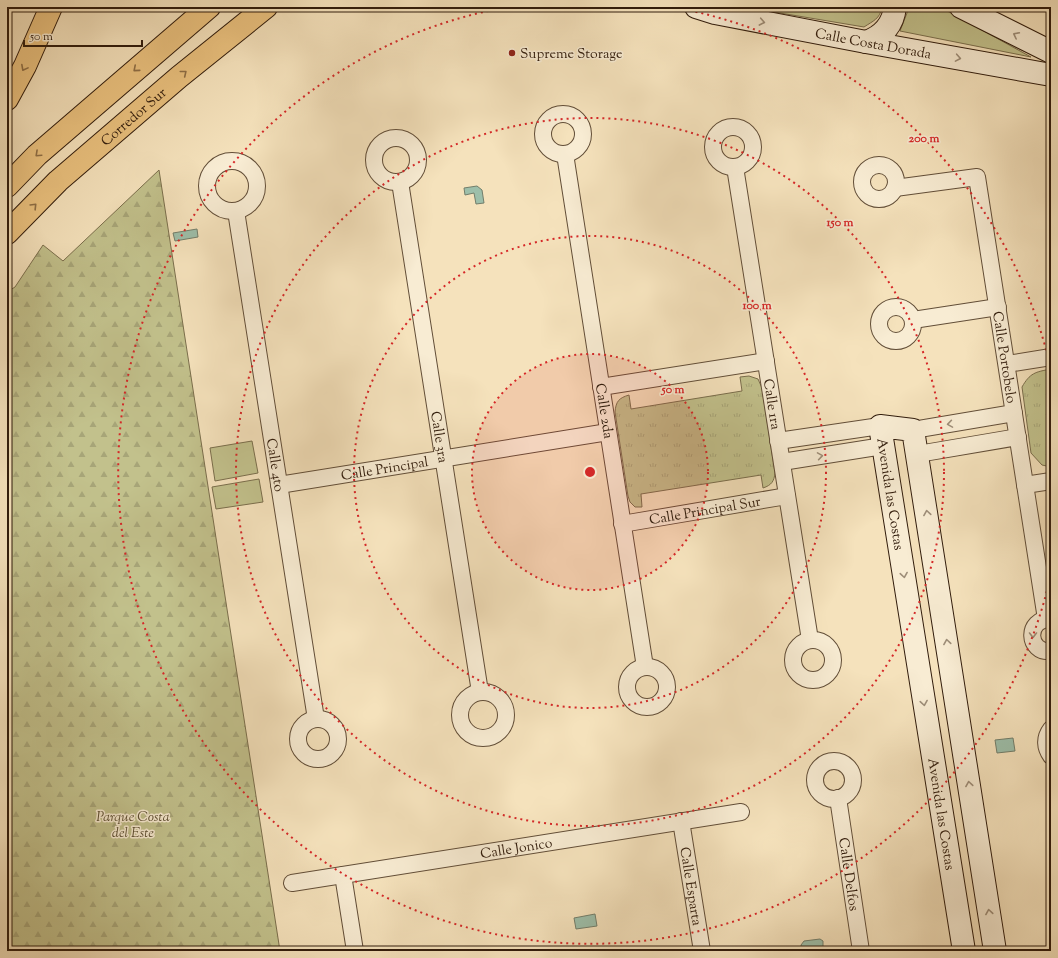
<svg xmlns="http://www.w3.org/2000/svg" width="1058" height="958" font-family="'Sorts Mill Goudy',serif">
  <defs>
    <pattern id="forest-firs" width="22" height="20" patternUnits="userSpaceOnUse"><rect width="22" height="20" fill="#c2c18c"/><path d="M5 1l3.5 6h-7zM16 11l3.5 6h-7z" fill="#a7a578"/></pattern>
    <pattern id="park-tufts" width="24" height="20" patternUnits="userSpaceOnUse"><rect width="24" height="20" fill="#c2c18c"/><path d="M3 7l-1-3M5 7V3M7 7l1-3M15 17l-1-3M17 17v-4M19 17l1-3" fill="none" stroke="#a7a578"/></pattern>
  </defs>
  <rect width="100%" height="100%" fill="#f5e2bc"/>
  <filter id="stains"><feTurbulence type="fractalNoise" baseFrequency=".005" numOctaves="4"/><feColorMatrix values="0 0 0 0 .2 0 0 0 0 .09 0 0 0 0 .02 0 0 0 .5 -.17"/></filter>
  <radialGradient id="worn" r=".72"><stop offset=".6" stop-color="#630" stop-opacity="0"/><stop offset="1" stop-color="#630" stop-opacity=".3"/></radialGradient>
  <g fill="#c2c18c" stroke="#7a6e4c">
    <path d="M744 7H882C880 19 873 21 864 27Z"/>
    <polygon points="907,7 940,7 1031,57 900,31 907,13"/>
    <polygon points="252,441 258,473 215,481 210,448"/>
    <polygon points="259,479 263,502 216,509 212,487"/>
  </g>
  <polygon fill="url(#forest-firs)" stroke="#7a6e4c" points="159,170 280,951 7,951 7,292 15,287 43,245 63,261"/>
  <g fill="url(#park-tufts)" stroke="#7a6e4c">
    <path d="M1051 369V467L1042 465 1031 453 1022 387C1030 373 1035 372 1051 369Z"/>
    <path d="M749 376 758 379 762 388 775 473C774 481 772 485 763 488L761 475 641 494 642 507H635L630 502 628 496 615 412C616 401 619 398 629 395L631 409 742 391 740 377Z"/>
  </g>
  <g fill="#9dbfaa" stroke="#727e6b">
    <polygon points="477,186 482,190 484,203 476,204 474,193 465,195 464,188"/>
    <polygon points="197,229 198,237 175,241 173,233"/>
    <polygon points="1013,738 1015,751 997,753 995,740"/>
    <polygon points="595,914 597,926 576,929 574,918"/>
    <polygon points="820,939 823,941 823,950 821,951 802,951 801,945 804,941"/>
  </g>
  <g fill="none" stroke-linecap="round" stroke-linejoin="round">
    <defs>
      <g id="street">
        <circle cx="563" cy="134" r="20"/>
        <circle cx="733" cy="147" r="20"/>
        <circle cx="396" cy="160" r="22"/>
        <path id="s1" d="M565 154 645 667"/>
        <circle cx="232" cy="186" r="25"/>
        <circle cx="879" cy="182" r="17"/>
        <path id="s2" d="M735 167 810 640"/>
        <path id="s3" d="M400 182 480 692"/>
        <path id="s4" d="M895 188 977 177 1046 619"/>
        <path id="s5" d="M236 211 316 719"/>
        <circle cx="896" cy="324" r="17"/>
        <polyline points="913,320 998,307"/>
        <polyline points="1007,364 1051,357"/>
        <polyline points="601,387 766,361"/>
        <polyline points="913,430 1014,413"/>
        <polyline points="778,441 880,426"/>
        <polyline points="918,454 1018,437"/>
        <polyline points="782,462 883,446"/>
        <path id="s6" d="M279 485 608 432"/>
        <polyline points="1025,485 1051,481"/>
        <path id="s7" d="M622 524 787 496"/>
        <path d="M1051 619C1025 618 1027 654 1051 651"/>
        <circle cx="813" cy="660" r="20"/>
        <circle cx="647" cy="687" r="20"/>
        <circle cx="483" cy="715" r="23"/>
        <circle cx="318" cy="739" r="20"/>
        <path d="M1051 729C1044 738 1045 748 1051 756"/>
        <circle cx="834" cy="780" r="19"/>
        <path id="s8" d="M838 798 861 951"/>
        <path id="s9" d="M681 821 702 951"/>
        <polyline points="343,875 355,951"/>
        <path id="s10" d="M292 883 741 812"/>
      </g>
      <g id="secondary">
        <path id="s11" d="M696 7 715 13 866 42 1051 75"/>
        <polyline points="961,7 1051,52"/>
        <path d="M866 42C883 36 893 25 895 7"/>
        <polyline points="964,951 880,426 913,430 995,951"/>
      </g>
      <g id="highway">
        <polyline points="7,99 25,66 51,7"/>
        <polyline points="7,186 37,155 209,7"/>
        <path id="s12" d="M7 233 58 181 179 77 266 7"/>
      </g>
    </defs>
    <use href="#street" stroke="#624e38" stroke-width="18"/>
    <use href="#secondary" stroke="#311c0c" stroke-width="24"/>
    <use href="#highway" stroke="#311c0c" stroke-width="24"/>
    <use href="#street" stroke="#f8ecd3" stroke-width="16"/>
    <use href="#secondary" stroke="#f8ecd3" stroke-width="22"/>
    <use href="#highway" stroke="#eac17e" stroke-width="22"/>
  </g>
  <defs><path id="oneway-chevron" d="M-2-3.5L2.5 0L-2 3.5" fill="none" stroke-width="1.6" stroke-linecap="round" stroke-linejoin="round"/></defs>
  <g stroke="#9e8e79">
    <use href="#oneway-chevron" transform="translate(762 22) rotate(11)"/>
    <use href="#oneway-chevron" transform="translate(1016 35) rotate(-153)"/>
    <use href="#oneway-chevron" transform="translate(958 58) rotate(10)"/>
    <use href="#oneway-chevron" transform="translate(950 424) rotate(171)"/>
    <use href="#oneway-chevron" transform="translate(820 456) rotate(-9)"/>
    <use href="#oneway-chevron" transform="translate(927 513) rotate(-99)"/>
    <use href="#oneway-chevron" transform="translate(904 575) rotate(81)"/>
    <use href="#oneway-chevron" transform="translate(1033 635) rotate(90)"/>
    <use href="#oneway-chevron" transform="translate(947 642) rotate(-99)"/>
    <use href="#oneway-chevron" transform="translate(924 703) rotate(81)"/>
    <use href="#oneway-chevron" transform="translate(969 784) rotate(-99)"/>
    <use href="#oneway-chevron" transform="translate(989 912) rotate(-99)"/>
  </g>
  <g stroke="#8e6e45">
    <use href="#oneway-chevron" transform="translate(24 68) rotate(118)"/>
    <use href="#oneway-chevron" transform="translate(136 69) rotate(139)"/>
    <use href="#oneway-chevron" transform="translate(184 73) rotate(-39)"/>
    <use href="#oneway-chevron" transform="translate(38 154) rotate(137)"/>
    <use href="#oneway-chevron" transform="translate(34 206) rotate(-46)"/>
  </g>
  <circle cx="590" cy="472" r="118" fill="#d62828" fill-opacity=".12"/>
  <g fill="none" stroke="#d62828" stroke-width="2" stroke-dasharray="2 4">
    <circle cx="590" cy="472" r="118"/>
    <circle cx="590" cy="472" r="236"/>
    <circle cx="590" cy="472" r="354"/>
    <path d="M1051 574A472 472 0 1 1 508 7M672 7A472 472 0 0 1 1051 370"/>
  </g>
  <circle fill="#8f2418" stroke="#f8ecd3" stroke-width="1.5" cx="512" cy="53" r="4"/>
  <g text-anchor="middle" stroke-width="3" stroke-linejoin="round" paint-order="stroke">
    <g font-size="14" fill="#311c0c" stroke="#f8ecd3">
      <text dy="5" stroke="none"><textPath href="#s11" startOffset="181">Calle Costa Dorada</textPath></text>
      <text dy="5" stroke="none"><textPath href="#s12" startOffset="172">Corredor Sur</textPath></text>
      <text dy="5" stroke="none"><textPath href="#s4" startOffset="265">Calle Portobelo</textPath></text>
      <text dy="5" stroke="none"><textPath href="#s2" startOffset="240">Calle 1ra</textPath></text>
      <text dy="5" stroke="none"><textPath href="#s1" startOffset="260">Calle 2da</textPath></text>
      <text dy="5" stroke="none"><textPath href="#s3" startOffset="258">Calle 3ra</textPath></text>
      <text dy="5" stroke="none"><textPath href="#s5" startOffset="257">Calle 4to</textPath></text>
      <text dy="5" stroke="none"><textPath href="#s6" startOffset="107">Calle Principal</textPath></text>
      <text transform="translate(891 494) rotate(81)" y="5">Avenida las Costas</text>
      <text dy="5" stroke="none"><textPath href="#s7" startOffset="84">Calle Principal Sur</textPath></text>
      <text transform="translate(942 814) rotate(81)" y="5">Avenida las Costas</text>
      <text dy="5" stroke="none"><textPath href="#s10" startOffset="227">Calle Jonico</textPath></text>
      <text dy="5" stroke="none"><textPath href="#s8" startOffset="77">Calle Delfos</textPath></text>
      <text dy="5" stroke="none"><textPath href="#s9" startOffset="66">Calle Esparta</textPath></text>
    </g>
    <g font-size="14" fill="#311c0c" stroke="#f8ecd3" text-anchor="start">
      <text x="520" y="58">Supreme Storage</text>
    </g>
    <g font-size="14" font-style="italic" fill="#5c4e32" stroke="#f8ecd3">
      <text x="133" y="821">Parque Costa<tspan x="133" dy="16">del Este</tspan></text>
    </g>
  </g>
  <circle cx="590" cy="472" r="6" fill="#d62828" stroke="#f8ecd3" stroke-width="2"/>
  <g font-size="12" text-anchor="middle" font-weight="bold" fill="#d62828" stroke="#f8ecd3" stroke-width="3" stroke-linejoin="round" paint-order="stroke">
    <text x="924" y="142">200 m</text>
    <text x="840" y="226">150 m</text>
    <text x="757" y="309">100 m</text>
    <text x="673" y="393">50 m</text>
  </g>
  <rect width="1058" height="958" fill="none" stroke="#f5e2bc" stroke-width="24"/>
  <rect x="8" y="8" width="1042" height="942" fill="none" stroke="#311c0c" stroke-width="2"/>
  <rect x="12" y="12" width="1034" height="934" fill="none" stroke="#311c0c"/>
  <path d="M24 40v6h118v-6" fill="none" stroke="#311c0c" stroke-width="2"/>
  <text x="30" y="40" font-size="12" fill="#311c0c" stroke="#f8ecd3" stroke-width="3" paint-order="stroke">50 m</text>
  <rect width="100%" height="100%" filter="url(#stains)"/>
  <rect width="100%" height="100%" fill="url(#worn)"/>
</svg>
